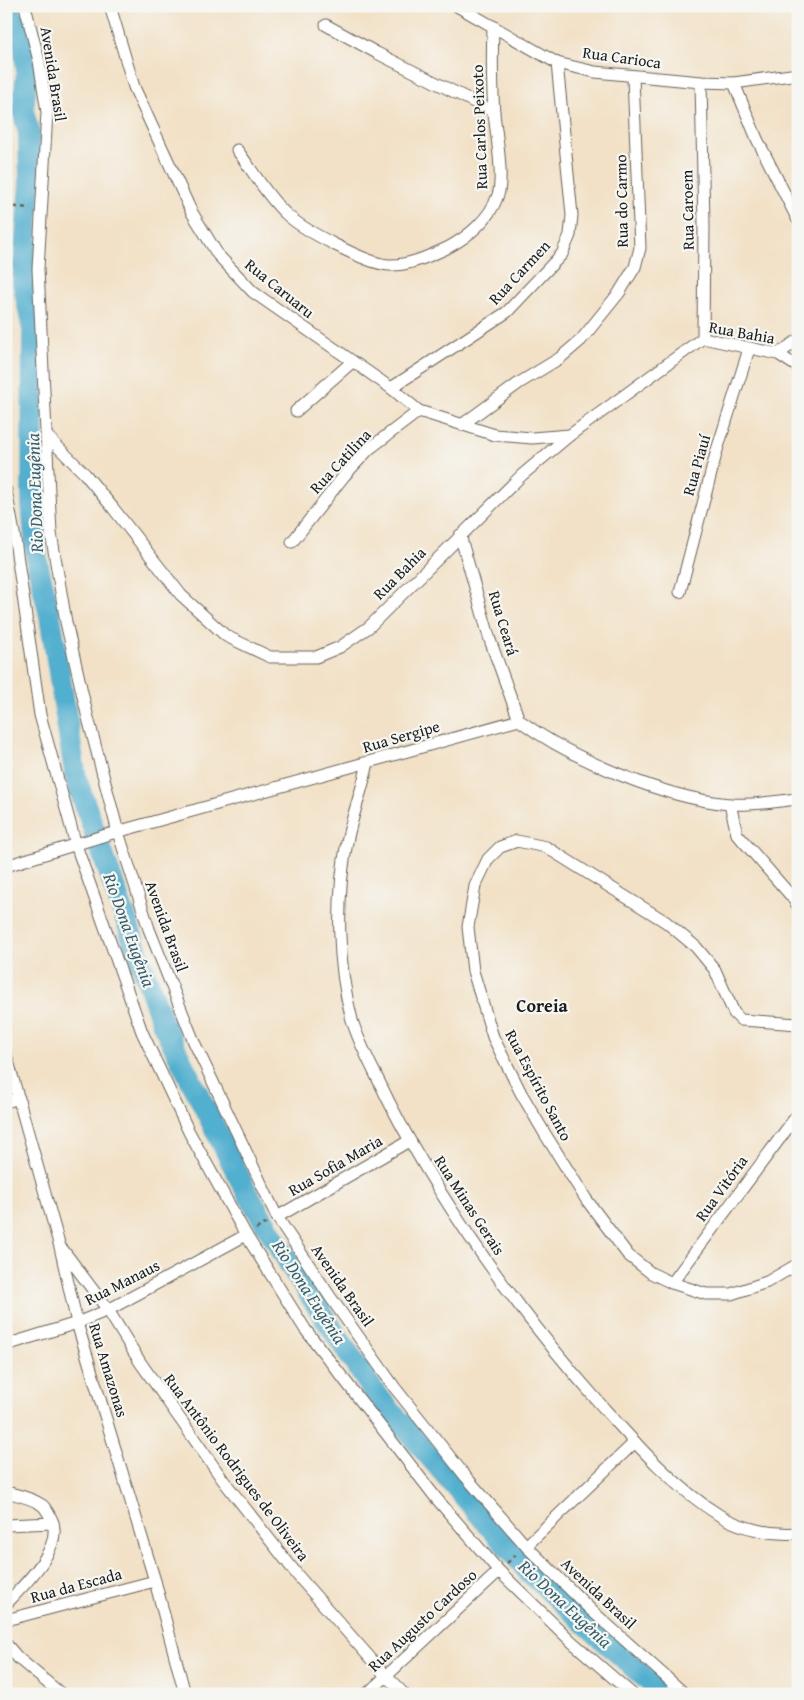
<svg xmlns="http://www.w3.org/2000/svg" width="804" height="1700" font-family="'Gentium Book Plus',serif">
  <rect width="100%" height="100%" fill="#f6f6f2"/>
  <filter id="ink" filterUnits="userSpaceOnUse"><feTurbulence type="fractalNoise" baseFrequency=".02" numOctaves="2"/><feDisplacementMap in="SourceGraphic" scale="10" xChannelSelector="R" yChannelSelector="G"/><feConvolveMatrix kernelMatrix="1 2 1 2 8 2 1 2 1" color-interpolation-filters="sRGB"/></filter>
  <filter id="wash" filterUnits="userSpaceOnUse"><feTurbulence type="fractalNoise" baseFrequency=".0096" numOctaves="4" result="noise"/><feDisplacementMap in="SourceGraphic" scale="20" xChannelSelector="R" yChannelSelector="G"/><feGaussianBlur stdDeviation="1.12" result="paint"/><feColorMatrix in="noise" values="0 0 0 0 0 0 0 0 0 0 0 0 0 0 0 0 0 1.4 0 .05"/><feComposite in="paint" operator="in"/></filter>
  <g filter="url(#wash)">
    <rect width="100%" height="100%" fill="#f2e1c6"/>
    <g fill="none" stroke-linecap="round" stroke-linejoin="round">
      <polyline stroke="#51afcf" stroke-width="22" points="6,7 23,35 27,72 23,111 29,133 30,182 23,282 33,330 32,504 37,562 50,616 76,779 163,1024 244,1187 290,1265 374,1392 529,1572 663,1694"/>
    </g>
  </g>
  <g filter="url(#ink)">
    <g fill="none" stroke-linecap="round" stroke-linejoin="round">
      <defs>
        <g id="minor">
          <polyline points="25,6 39,61 47,112 38,269 51,533 66,622 87,714 118,832 149,929 194,1042 277,1217 331,1298 395,1388 466,1477 526,1546 591,1610 685,1694"/>
          <polyline points="110,6 134,87 191,211 218,255 253,292 391,388 419,411 495,435 532,438 570,435"/>
          <polyline points="457,6 557,63 595,72 701,82 734,83 798,74"/>
          <polyline points="326,25 377,53 494,112"/>
          <polyline points="701,82 704,225 703,338"/>
          <polyline points="734,83 757,139 798,220"/>
          <path d="M237 150C253 171 266 195 285 213 301 229 367 264 389 265 409 266 429 256 447 248 468 237 490 219 498 195 504 176 496 134 494 113 492 84 492 55 493 26"/>
          <polyline points="778,354 798,340"/>
          <polyline points="391,388 507,312 562,254 570,235 572,215 557,63"/>
          <polyline points="296,411 352,362"/>
          <polyline points="463,424 519,383 560,358 581,340 619,293 635,267 640,248 633,77"/>
          <polyline points="48,437 85,474 113,508 181,595 226,636 270,657 316,657 340,647 369,627 522,475 570,435 703,338 778,354 798,367"/>
          <polyline points="6,491 14,533 40,715 76,845 142,1032 189,1132 246,1235 305,1329 436,1498 499,1571 571,1641 632,1694"/>
          <polyline points="460,535 490,640 519,720"/>
          <polyline points="292,542 344,476 369,449 419,411"/>
          <polyline points="680,592 717,450 749,349"/>
          <path d="M519 720C571 759 664 798 729 804 751 806 776 801 798 799"/>
          <path d="M368 762C363 789 352 815 347 842 336 898 337 964 352 1020 360 1047 376 1074 388 1100 445 1211 519 1312 602 1406 637 1445 674 1487 719 1515 742 1529 771 1535 798 1533"/>
          <polyline points="730,804 737,834 792,897 798,906"/>
          <polyline points="6,866 106,835 519,720"/>
          <polyline points="798,1024 741,1020 734,1013 715,970 696,947 666,922 546,847 517,841 500,847 488,859 475,886 468,927 473,971 493,1037 521,1093 545,1134 586,1199 628,1255 651,1273 672,1283 706,1294 731,1294 767,1282 798,1264"/>
          <polyline points="6,1054 60,1247 77,1323 155,1581 185,1694"/>
          <polyline points="6,1102 19,1098"/>
          <polyline points="277,1217 409,1141"/>
          <polyline points="63,1250 108,1310 140,1362 223,1480 299,1577 386,1676 404,1694"/>
          <polyline points="672,1283 798,1114"/>
          <polyline points="6,1345 77,1323 108,1310 246,1235"/>
          <path d="M6 1492C18 1495 32 1498 42 1505 46 1508 48 1513 51 1518 66 1546 24 1585 6 1604"/>
          <polyline points="6,1525 53,1523"/>
          <polyline points="526,1546 635,1442"/>
          <polyline points="6,1620 155,1581"/>
          <polyline points="6,1644 18,1658 61,1694"/>
          <polyline points="367,1694 499,1571"/>
        </g>
      </defs>
      <use href="#minor" stroke="#676158" stroke-width="13"/>
      <g stroke="#676158" stroke-width="2.5" stroke-dasharray="4 4" stroke-linecap="butt">
        <polyline points="6,206 30,208"/>
        <polyline points="256,1229 267,1223"/>
        <polyline points="507,1563 518,1553"/>
      </g>
      <use href="#minor" stroke="#fff" stroke-width="11"/>
    </g>
  </g>
  <g text-anchor="middle" stroke-width="4.5" stroke-linejoin="round" paint-order="stroke">
    <g font-size="16" fill="#1c1c1c" stroke="#f6f6f2">
      <text transform="translate(622 57) rotate(8)" y="6">Rua Carioca</text>
      <text transform="translate(54 74) rotate(81)" y="6">Avenida Brasil</text>
      <text transform="translate(479 127) rotate(-92)" y="6">Rua Carlos Peixoto</text>
      <text transform="translate(621 201) rotate(-91)" y="6">Rua do Carmo</text>
      <text transform="translate(687 210) rotate(-91)" y="6">Rua Caroem</text>
      <text transform="translate(519 272) rotate(-47)" y="6">Rua Carmen</text>
      <text transform="translate(280 288) rotate(39)" y="6">Rua Caruaru</text>
      <text transform="translate(742 332) rotate(10)" y="6">Rua Bahia</text>
      <text transform="translate(340 461) rotate(-47)" y="6">Rua Catilina</text>
      <text transform="translate(696 465) rotate(-74)" y="6">Rua Piauí</text>
      <text transform="translate(399 573) rotate(-45)" y="6">Rua Bahia</text>
      <text transform="translate(504 623) rotate(73)" y="6">Rua Ceará</text>
      <text transform="translate(401 736) rotate(-16)" y="6">Rua Sergipe</text>
      <text transform="translate(167 926) rotate(70)" y="6">Avenida Brasil</text>
      <text transform="translate(539 1085) rotate(62)" y="6">Rua Espírito Santo</text>
      <text transform="translate(335 1165) rotate(-30)" y="6">Rua Sofia Maria</text>
      <text transform="translate(721 1188) rotate(-54)" y="6">Rua Vitória</text>
      <text transform="translate(470 1205) rotate(57)" y="6">Rua Minas Gerais</text>
      <text transform="translate(122 1282) rotate(-27)" y="6">Rua Manaus</text>
      <text transform="translate(343 1285) rotate(55)" y="6">Avenida Brasil</text>
      <text transform="translate(109 1370) rotate(73)" y="6">Rua Amazonas</text>
      <text transform="translate(237 1467) rotate(53)" y="6">Rua Antônio Rodrigues de Oliveira</text>
      <text transform="translate(76 1585) rotate(-15)" y="6">Rua da Escada</text>
      <text transform="translate(599 1593) rotate(43)" y="6">Avenida Brasil</text>
      <text transform="translate(422 1620) rotate(-43)" y="6">Rua Augusto Cardoso</text>
    </g>
    <g font-size="18" font-style="italic" fill="#345e6d" stroke="#f6f6f2">
      <text transform="translate(35 493) rotate(-92)" y="6">Rio Dona Eugênia</text>
      <text transform="translate(129 930) rotate(70)" y="6">Rio Dona Eugênia</text>
      <text transform="translate(309 1292) rotate(57)" y="6">Rio Dona Eugênia</text>
      <text transform="translate(565 1604) rotate(43)" y="6">Rio Dona Eugênia</text>
    </g>
    <g font-size="18" font-weight="bold" fill="#1c1c1c" stroke="#f6f6f2">
      <text x="542" y="1012">Coreia</text>
    </g>
  </g>
  <rect width="804" height="1700" fill="none" stroke="#f6f6f2" stroke-width="25"/>
</svg>
